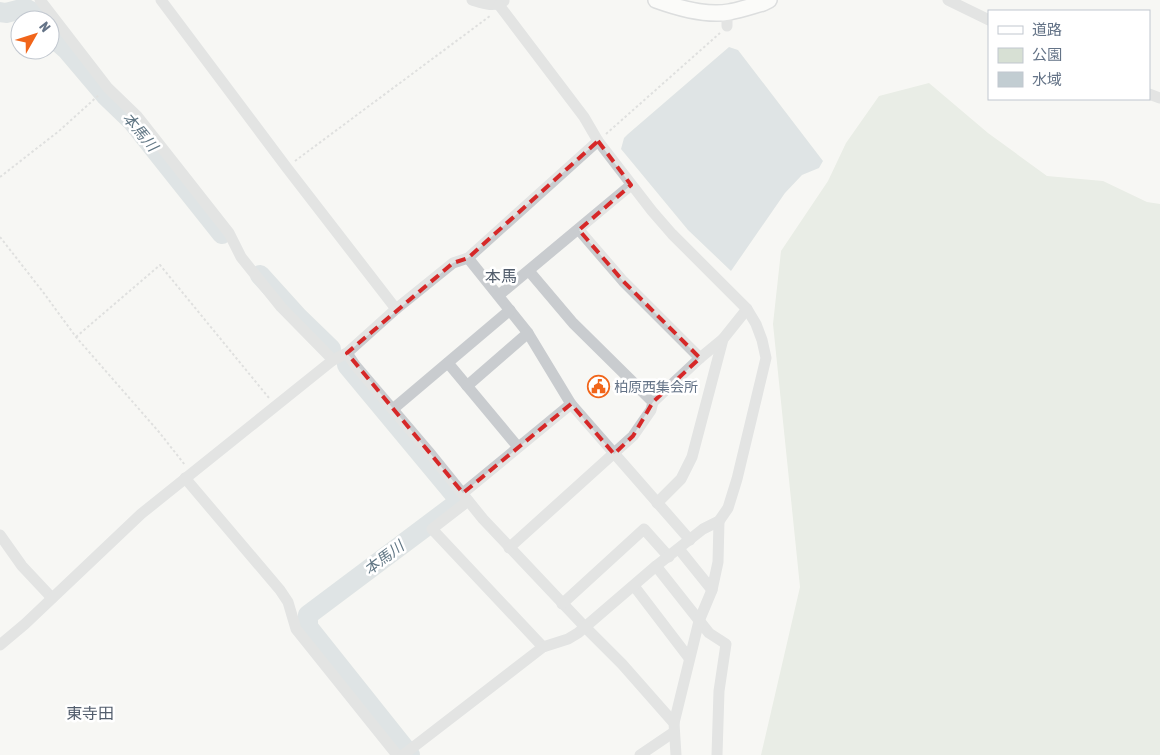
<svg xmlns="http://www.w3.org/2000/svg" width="1160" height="755" font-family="'Asap Condensed','Noto Sans JP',sans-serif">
  <rect width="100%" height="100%" fill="#f7f7f4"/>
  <polygon fill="#d7e0d4" points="929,83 988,133 1047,176 1103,181 1147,202 1160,204 1160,755 761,755 800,587 773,324 781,251 828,181 846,143 879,96"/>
  <polygon fill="#c2cdd2" points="729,47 738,50 823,161 819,168 802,175 785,193 731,271 688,230 621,149 624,138 628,134"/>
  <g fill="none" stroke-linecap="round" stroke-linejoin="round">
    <g stroke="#c2cdd2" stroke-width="20">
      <polyline points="0,12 6,13 25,8 32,12 38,20"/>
      <polyline points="50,35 67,50 106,96 132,121 222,234"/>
      <polyline points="260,275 298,317 331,349"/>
      <polyline points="347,365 460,501 308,615 308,627 410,755"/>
    </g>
    <defs>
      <path id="secondary" d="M656 0C678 8 707 16 729 12 741 10 752 6 763 3L769 0"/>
    </defs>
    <use href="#secondary" stroke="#bbbec4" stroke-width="18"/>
    <g stroke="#c2c3c5" stroke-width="2" stroke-dasharray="2.5 2.5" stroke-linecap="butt">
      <polyline points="606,134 720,33"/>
      <polyline points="295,161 490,16"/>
      <polyline points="0,177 59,131 100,94"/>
      <polyline points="0,237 43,292 76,337 159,432 185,465"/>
      <polyline points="76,337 160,265 269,398"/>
    </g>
    <g stroke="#c9cccf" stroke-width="11">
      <polyline points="40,0 108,88 137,116 229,233 241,257 281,307 333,360"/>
      <polyline points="161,0 287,168 396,309"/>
      <path d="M472 0C482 3 494 8 504 1"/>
      <polyline points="948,0 989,20"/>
      <polyline points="727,26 727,12"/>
      <polyline points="1149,94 1160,98"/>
      <polyline points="579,230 623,281 700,358"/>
      <polyline points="468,258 528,333 571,404 690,540"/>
      <polyline points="529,271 573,323 653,402"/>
      <polyline points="499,295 631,185"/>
      <polyline points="347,353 355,365 429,452 483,519 585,627 622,664 674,723 676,755"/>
      <polyline points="448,363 518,447"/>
      <polyline points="467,386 528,333"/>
      <polyline points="393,409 510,310"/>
      <polyline points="185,478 280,590 288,602 296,629 397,755"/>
      <polyline points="463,493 571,404"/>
      <polyline points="468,501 432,529 543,647"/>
      <polyline points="657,503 681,479 692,457 723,339"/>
      <polyline points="0,535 22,566 52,598"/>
      <polyline points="509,548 633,436 651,410 653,402 700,358 723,339 747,309"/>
      <polyline points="679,549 712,590"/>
      <polyline points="656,566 709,633 726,644 719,691 717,755"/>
      <polyline points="634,586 689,658"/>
      <polyline points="562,604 644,529 669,557"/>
      <polyline points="0,645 25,624 141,514 333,360 347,353 396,309 453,263 468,258 598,141"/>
      <polyline points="674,723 699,621 712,590 718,562 719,521"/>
      <polyline points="403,755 543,647 568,639 578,633 656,566 703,529 719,521 728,508 737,479 766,358 762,340 756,324 747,309 672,234 652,211 598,141 584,117 499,5"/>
      <polyline points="640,755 674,732"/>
    </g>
    <use href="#secondary" stroke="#fff" stroke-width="15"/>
  </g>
  <path d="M0 0H1160V755H0ZM598 141 631 185 579 230 623 281 700 358 653 402 633 436 614 454 571 404 463 493 347 353 453 263 468 258Z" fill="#f7f7f4" fill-opacity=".55" fill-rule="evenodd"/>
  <path fill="none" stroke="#d62828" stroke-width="4" stroke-dasharray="10 6" stroke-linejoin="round" d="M598 141 631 185 579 230 623 281 700 358 653 402 633 436 614 454 571 404 463 493 347 353 453 263 468 258Z"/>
  <defs>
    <symbol id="civic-ring" viewBox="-11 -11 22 22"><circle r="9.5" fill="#fff" stroke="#f1651a" stroke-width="1.5"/><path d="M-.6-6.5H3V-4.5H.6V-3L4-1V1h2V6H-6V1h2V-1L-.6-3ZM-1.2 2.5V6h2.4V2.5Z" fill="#f1651a"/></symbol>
  </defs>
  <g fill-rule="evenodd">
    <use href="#civic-ring" x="586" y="374" width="25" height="25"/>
  </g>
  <g text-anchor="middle" stroke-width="5" stroke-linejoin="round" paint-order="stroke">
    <g font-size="14" fill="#647387" stroke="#fff" text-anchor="start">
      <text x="614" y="392">柏原西集会所</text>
    </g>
    <g font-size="15" font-style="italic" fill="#5f7583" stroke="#fff">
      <text transform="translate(140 132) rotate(50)" y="5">本馬川</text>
      <text transform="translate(384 558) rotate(-37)" y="5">本馬川</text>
    </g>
    <g font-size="16" fill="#525d6c" stroke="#fff">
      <text x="501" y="282">本馬</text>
      <text x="90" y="719">東寺田</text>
    </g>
  </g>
  <rect x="988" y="10" width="162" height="90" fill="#ffffff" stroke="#c1c7cf"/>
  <rect x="998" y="26" width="25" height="8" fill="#ffffff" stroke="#c1c7cf"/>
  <text x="1032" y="35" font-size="15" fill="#647387">道路</text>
  <rect x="998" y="48" width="25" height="15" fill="#d7e0d4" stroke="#c1c7cf"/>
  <text x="1032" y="60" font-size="15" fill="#647387">公園</text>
  <rect x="998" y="72" width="25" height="15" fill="#c2cdd2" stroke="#c1c7cf"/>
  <text x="1032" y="85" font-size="15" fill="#647387">水域</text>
  <g transform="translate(35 35) rotate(51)"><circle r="24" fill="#ffffff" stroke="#c1c7cf"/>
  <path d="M0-4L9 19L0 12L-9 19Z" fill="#f1651a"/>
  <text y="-8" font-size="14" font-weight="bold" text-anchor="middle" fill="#647387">N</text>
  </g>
</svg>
